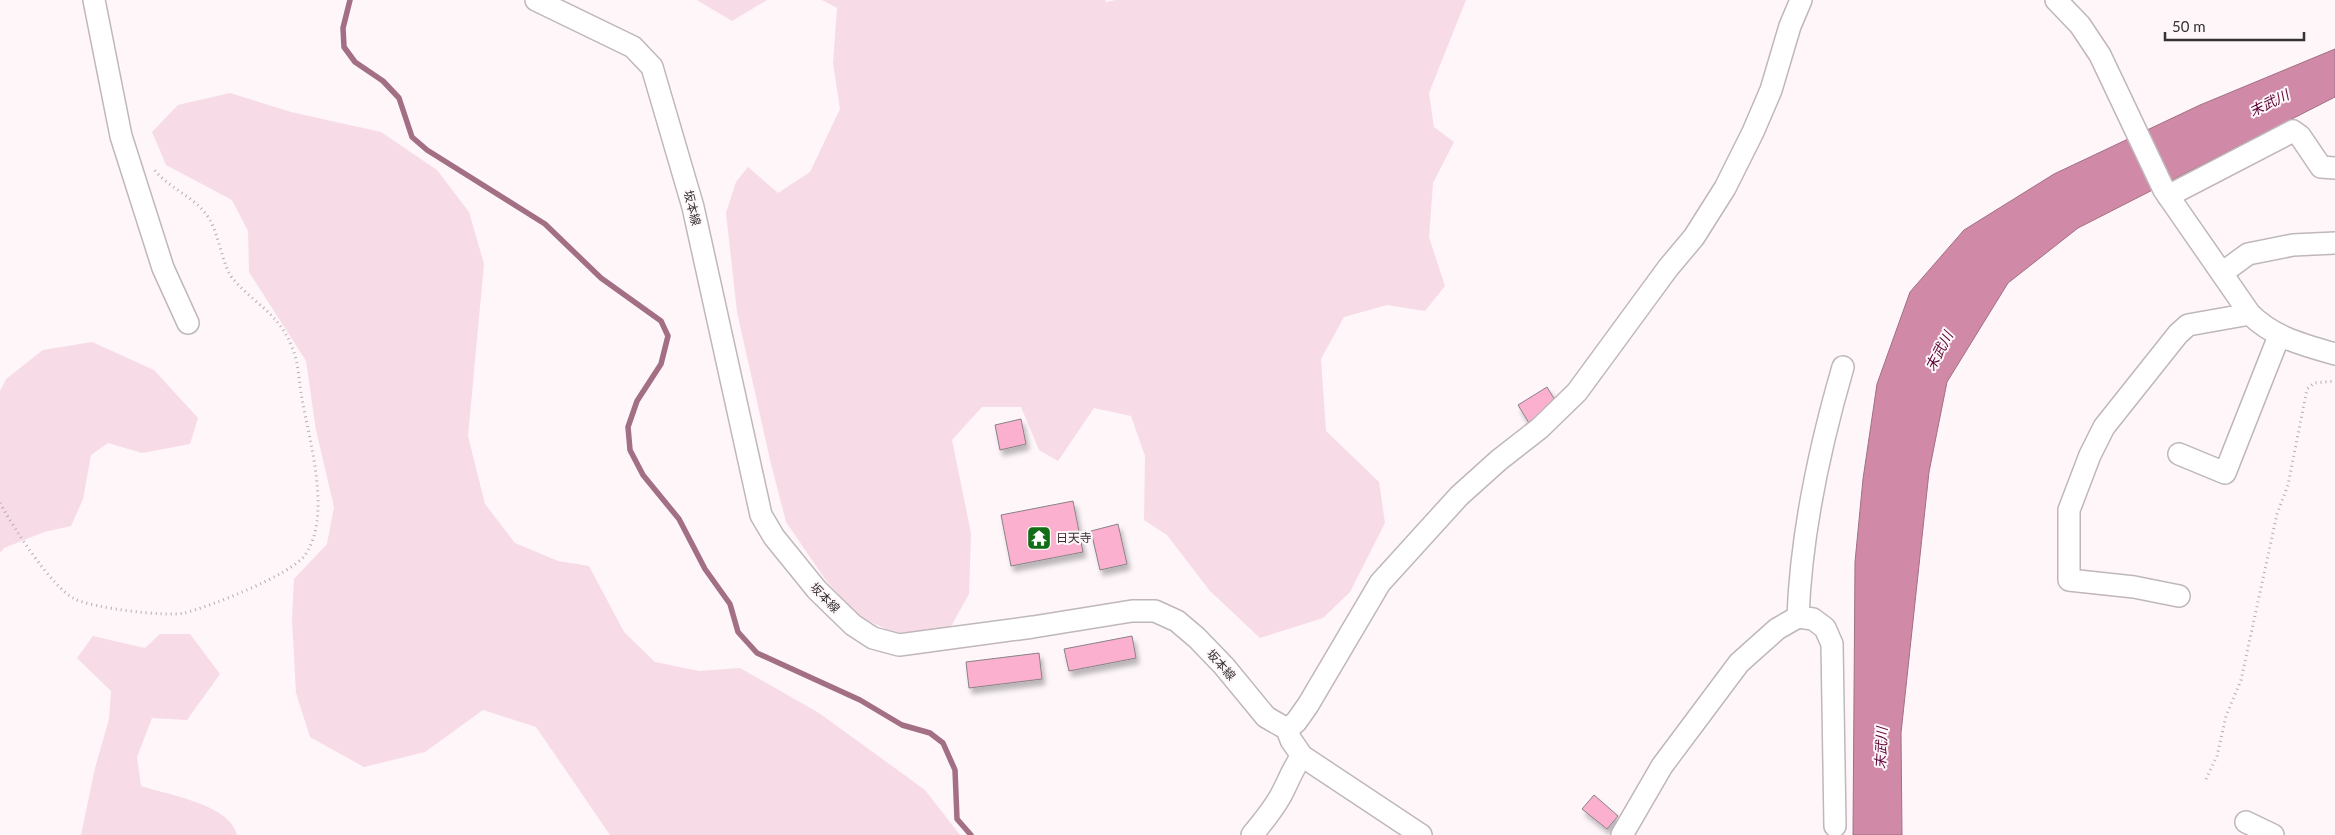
<svg xmlns="http://www.w3.org/2000/svg" width="2335" height="835" font-family="Lato,'Noto Sans JP',sans-serif">
  <defs>
    <filter id="shadow"><feDropShadow dx="3" dy="5.5" stdDeviation="2.5" flood-color="#0004"/></filter>
  </defs>
  <rect width="100%" height="100%" fill="#fef6f9"/>
  <g fill="#f7dbe6">
    <polygon points="697,0 767,0 732,21"/>
    <polygon points="822,0 1105,0 1106,2 1116,0 1466,0 1429,93 1434,127 1454,142 1433,183 1429,237 1445,286 1425,311 1387,305 1344,317 1321,359 1326,431 1379,482 1385,523 1350,592 1323,618 1260,638 1210,591 1167,535 1144,520 1145,456 1131,416 1094,408 1058,461 1039,450 1021,407 982,407 952,440 971,533 969,594 949,630 895,633 862,618 827,582 786,522 770,460 737,312 726,213 736,182 748,167 778,193 810,172 840,109 833,63 837,8"/>
    <polygon points="230,93 291,112 381,132 437,170 469,212 484,264 468,436 485,504 515,543 558,561 589,566 624,632 655,662 699,671 740,668 819,713 925,790 960,835 610,835 536,727 483,710 425,752 364,767 310,737 296,693 292,619 294,579 327,544 334,507 316,430 306,361 249,272 248,231 232,200 166,165 152,132 178,105"/>
    <polygon points="92,342 154,370 198,418 190,444 142,453 108,443 91,455 83,499 71,526 44,532 4,548 0,553 0,391 6,379 43,350"/>
    <path d="M160 634H190L220 674 187 720 152 718 137 757 141 786C168 795 230 804 237 835H81L95 768 109 719 111 691 77 658 93 636 145 648Z"/>
  </g>
  <polygon fill="#d089a6" stroke="#a26f84" points="2335,49 2335,97 2078,228 2008,283 1947,382 1929,472 1901,733 1902,835 1853,835 1855,562 1863,479 1877,384 1910,292 1964,230 2054,174 2200,105"/>
  <g fill="none" stroke-linecap="round" stroke-linejoin="round">
    <polyline stroke="#a26f84" stroke-width="5.5" points="350,0 343,28 344,47 355,62 383,81 399,98 412,137 427,150 545,224 601,278 661,321 668,336 661,364 637,401 628,427 630,450 643,475 679,519 705,569 730,604 738,632 757,653 860,700 902,725 930,733 943,743 955,770 957,819 971,835"/>
  </g>
  <g fill="#fab0ce" stroke="#898285" filter="url(#shadow)">
    <polygon points="1547,387 1558,405 1529,423 1518,405"/>
    <polygon points="1021,419 1026,444 1000,450 995,425"/>
    <polygon points="1073,501 1083,552 1011,566 1001,515"/>
    <polygon points="1118,524 1127,564 1100,570 1091,531"/>
    <polygon points="1132,636 1136,658 1069,671 1064,649"/>
    <polygon points="1039,653 1042,679 969,688 966,662"/>
    <polygon points="1594,795 1618,816 1607,829 1582,809"/>
  </g>
  <g fill="none" stroke-linecap="round" stroke-linejoin="round">
    <defs>
      <g id="minor">
        <polyline points="94,0 121,136 163,268 188,323"/>
        <polyline points="536,0 633,47 652,67 693,207 761,515 774,537 817,590 853,625 873,638 899,645 1033,627 1132,611 1155,611 1177,621 1197,638 1224,666 1266,717 1287,729 1291,740 1302,756 1421,835"/>
        <path d="M2056 0 2080 25 2100 55 2164 190 2250 314C2274 338 2304 345 2335 354"/>
        <polyline points="2168,196 2293,131 2300,136 2321,167 2335,168"/>
        <polyline points="2222,273 2248,254 2293,245 2335,243"/>
        <polyline points="2179,454 2225,473 2279,336"/>
        <polyline points="2179,596 2134,587 2069,580 2069,510 2090,455 2104,427 2178,334 2188,325 2250,314"/>
        <path d="M1798 617C1801 535 1820 446 1843 367"/>
        <polyline points="1287,729 1296,722 1308,705 1380,583 1459,496 1499,460 1540,428 1577,392 1668,268 1694,237 1725,188 1753,132 1771,90 1790,26 1801,0"/>
        <polyline points="2246,822 2273,835"/>
        <path d="M1252 835C1262 823 1272 811 1280 797 1288 783 1292 769 1302 756"/>
        <polyline points="1622,835 1662,766 1739,663 1777,629 1798,617 1813,619 1825,628 1832,644 1835,826"/>
      </g>
    </defs>
    <use href="#minor" stroke="#bfb7ba" stroke-width="24"/>
    <g stroke="#b4aeb0" stroke-width="3" stroke-dasharray="1 4" stroke-linecap="butt">
      <path d="M0 503C13 527 52 588 75 599 92 608 166 617 184 613 209 607 291 575 305 555 332 517 310 443 302 399 299 383 299 363 292 347 279 314 256 305 234 280 223 269 219 235 210 220 196 196 168 189 153 168"/>
      <polyline points="2206,779 2217,756 2226,716 2241,680 2277,514 2288,485 2307,389 2314,383 2335,381"/>
    </g>
    <use href="#minor" stroke="#fff" stroke-width="21"/>
  </g>
  <defs>
    <symbol id="temple-square" viewBox="-11 -11 22 22"><rect x="-9" y="-9" width="18" height="18" rx="4" fill="#136c16" stroke="#fef6f9"/><path d="M0-6L5-2H3V0L6.5 2.5H4V6H1.5V3h-3V6H-4V2.5H-6.5L-3 0V-2H-5Z" fill="#fff"/></symbol>
  </defs>
  <g fill-rule="evenodd">
    <use href="#temple-square" x="1025" y="524" width="28" height="28"/>
  </g>
  <g text-anchor="middle" stroke-width="4" stroke-linejoin="round" paint-order="stroke">
    <g font-size="12" fill="#353233" stroke="#fef6f9">
      <text transform="translate(692 208) rotate(76)" y="4">坂本線</text>
      <text transform="translate(825 598) rotate(46)" y="4">坂本線</text>
      <text transform="translate(1221 665) rotate(48)" y="4">坂本線</text>
    </g>
    <g font-size="12" fill="#353233" stroke="#fef6f9" text-anchor="start">
      <text x="1056" y="542">日天寺</text>
    </g>
    <g font-size="14" font-style="italic" fill="#5a0435" stroke="#fef6f9">
      <text transform="translate(2269 103) rotate(-26)" y="5">末武川</text>
      <text transform="translate(1939 351) rotate(-62)" y="5">末武川</text>
      <text transform="translate(1881 748) rotate(-87)" y="5">末武川</text>
    </g>
  </g>
  <path d="M2165 32v8h139v-8" fill="none" stroke="#353233" stroke-width="2.5"/>
  <text x="2172" y="32" font-size="15" fill="#353233" stroke="#fef6f9" stroke-width="4" paint-order="stroke">50 m</text>
</svg>
